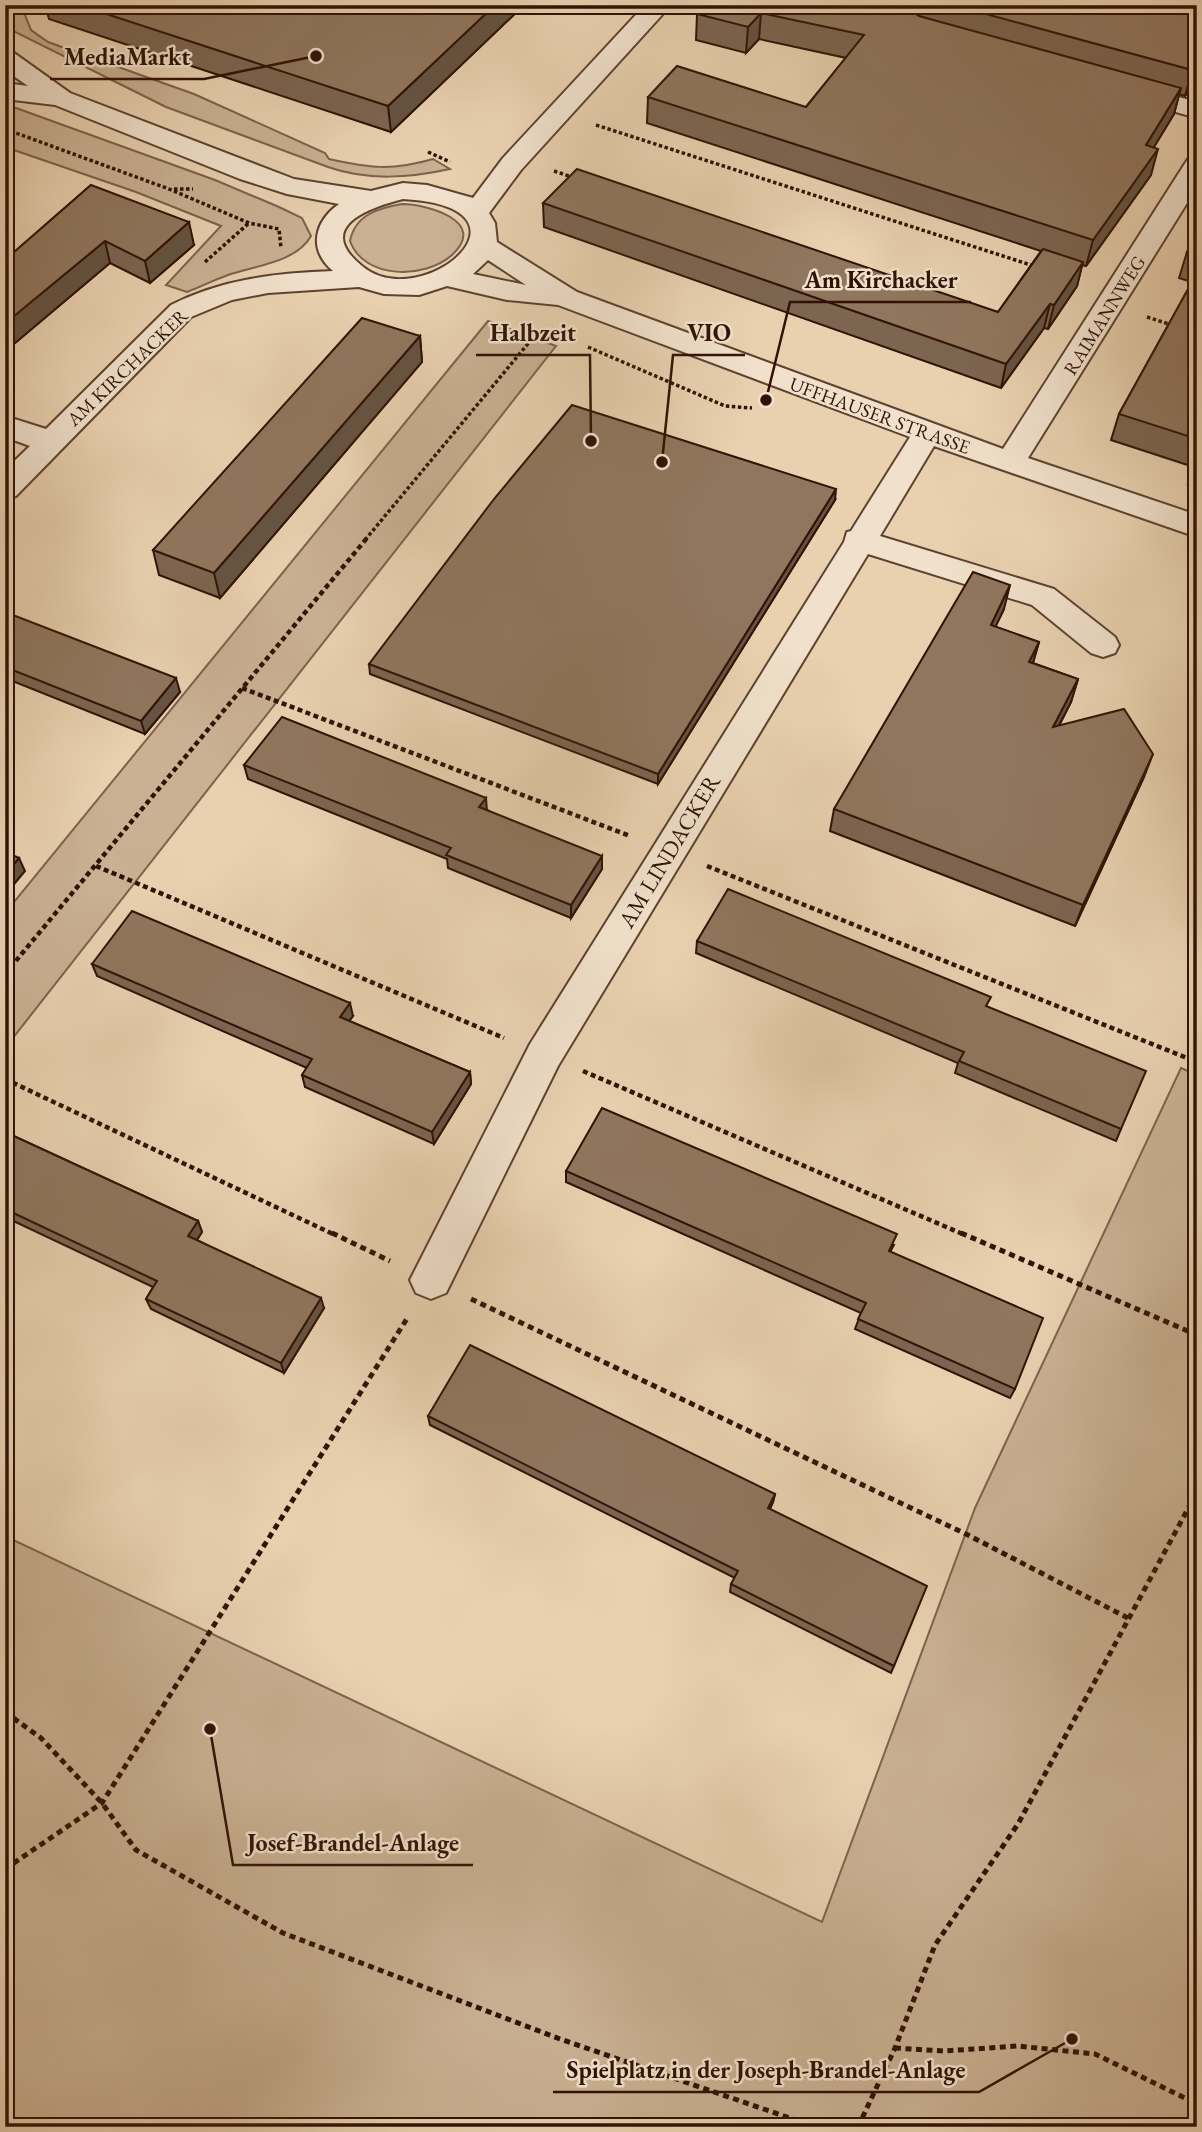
<svg xmlns="http://www.w3.org/2000/svg" width="1202" height="2132" font-family="'EB Garamond',serif">
  <rect width="100%" height="100%" fill="#e9d1b0"/>
  <filter id="stains"><feTurbulence type="fractalNoise" baseFrequency=".00286" numOctaves="4"/><feColorMatrix values="0 0 0 0 .2 0 0 0 0 .09 0 0 0 0 .02 0 0 0 .5 -.17"/></filter>
  <radialGradient id="worn" r=".72"><stop offset=".6" stop-color="#630" stop-opacity="0"/><stop offset="1" stop-color="#630" stop-opacity=".3"/></radialGradient>
  <g fill="#cab193" stroke="#7d624c" stroke-width="2">
    <path d="M5 5H21L31 30 48 42 194 94 325 153 329 159C369 168 392 171 433 159L450 169C409 178 368 181 328 167L166 107 5 27Z"/>
    <path d="M5 104 215 180 279 207 302 218 311 236C297 262 254 266 228 275 214 280 200 287 187 292L166 285 221 226 136 192 5 147Z"/>
    <path d="M402 204C426 204 489 221 452 255 425 279 364 280 350 241 355 215 378 208 402 204Z"/>
    <polygon points="488,321 556,346 5,1048 5,913"/>
    <polygon points="1181,1068 1197,1075 1197,2127 5,2127 5,1536 822,1922 975,1508"/>
  </g>
  <g fill="none" stroke-linecap="round" stroke-linejoin="round">
    <defs>
      <g id="minor">
        <path d="M645 5H671L521 170 489 213 495 223 497 242 577 292 1003 449 1184 165 1188 159 1197 157V187L1028 458 1197 515V537L934 446 880 536 1054 589 1115 637 1119 645 1115 653 1103 657 1091 653 1032 605 868 554 558 1066 446 1293 431 1299 416 1293 410 1280 530 1044 844 542 847 532 851 531 910 437 558 305 507 300 447 286 419 295 384 294 359 287 268 293 232 300 191 317 16 496 5 499V470L30 446 5 437V416L46 429 171 305C222 279 276 273 333 271 307 249 315 221 339 204L287 194 240 179 55 105 5 99V83L28 86 5 70V51L14 53 70 93 294 179 371 191 403 183 427 185 473 198 503 158ZM403 199C549 207 422 316 362 266 314 227 368 208 403 199ZM488 260 526 285 473 274Z"/>
        <polygon points="1128,83 1197,102 1197,118 1119,96 1115,91 1119,86"/>
      </g>
    </defs>
    <use href="#minor" stroke="#5e4230" stroke-width="4"/>
    <g stroke="#301306" stroke-width="3.5" stroke-dasharray="3.5 2.5" stroke-linecap="butt">
      <polyline points="596,125 1034,266"/>
      <polyline points="5,129 169,189 249,223 279,229 281,248"/>
      <polyline points="428,152 450,162"/>
      <polyline points="554,171 572,177"/>
      <polyline points="174,189 193,189"/>
      <polyline points="205,262 249,223"/>
      <polyline points="1147,317 1172,325"/>
      <polyline points="588,347 725,406 752,408"/>
      <polyline points="1188,486 1197,468"/>
      <polyline points="365,540 541,328"/>
    </g>
    <g stroke="#301306" stroke-width="4.5" stroke-dasharray="5 3.5" stroke-linecap="butt">
      <polyline points="242,688 630,836"/>
      <polyline points="96,866 504,1038"/>
      <polyline points="707,866 1197,1062"/>
      <polyline points="5,974 367,538"/>
      <polyline points="583,1071 965,1235"/>
      <polyline points="5,1079 335,1235"/>
    </g>
    <g stroke="#301306" stroke-width="5" stroke-dasharray="6 4.5" stroke-linecap="butt">
      <polyline points="332,1233 390,1261"/>
      <polyline points="961,1233 1197,1335"/>
      <polyline points="471,1299 966,1534 1128,1618"/>
      <polyline points="5,1712 41,1738 102,1803 136,1850 283,1933 560,2039 816,2127"/>
      <polyline points="5,1869 102,1803 408,1317"/>
      <polyline points="895,2048 944,2051 1018,2046 1095,2054 1197,2104"/>
      <polyline points="858,2127 895,2048 935,1945 1018,1824 1197,1492"/>
    </g>
    <use href="#minor" fill="#f1e1cc" fill-rule="evenodd"/>
  </g>
  <g fill="#7c6551" stroke="#301306" stroke-width="2">
    <polygon points="45,5 524,5 391,132 49,19"/>
    <polygon points="705,5 1197,5 1197,89 1191,87 1185,96 1179,94 1174,114 1153,148 1151,175 1086,266 1082,265 1077,286 1048,329 1044,328 1001,388 544,227 543,203 998,312 1041,251 647,123 648,97 806,107 846,58 759,39 746,53 696,40 697,14"/>
    <polygon points="91,185 194,245 150,283 110,263 15,343 5,338 5,260"/>
    <polygon points="1197,234 1197,468 1111,440 1119,414 1192,282 1179,278 1187,252"/>
    <polygon points="420,336 422,362 220,598 159,575 153,550"/>
    <polygon points="835,500 658,784 370,674 369,664"/>
    <polygon points="1004,609 995,627 1039,642 1033,663 1078,679 1071,702 1059,726 1144,777 1075,926 830,831 834,809"/>
    <polygon points="5,612 180,692 145,734 5,678"/>
    <polygon points="244,765 487,810 602,869 571,918 448,868 447,859 248,779"/>
    <polygon points="697,941 988,1007 1121,1129 1116,1141 955,1073 958,1063 696,953"/>
    <polygon points="92,964 353,1016 349,1021 470,1072 471,1084 434,1144 305,1087 302,1075 307,1068 97,976"/>
    <polygon points="5,1132 198,1221 202,1232 197,1240 324,1308 284,1373 151,1309 146,1299 153,1287 5,1217"/>
    <polygon points="566,1171 894,1245 890,1252 1015,1389 1010,1398 855,1329 861,1313 566,1182"/>
    <polygon points="428,1416 775,1494 773,1502 770,1509 894,1666 891,1673 730,1592 731,1584 735,1578 430,1425"/>
  </g>
  <g fill="#655342" stroke="#301306" stroke-width="2">
    <polygon points="495,5 524,5 391,132 388,106"/>
    <polygon points="761,13 759,39 746,53 748,27"/>
    <polygon points="1197,63 1191,87 1185,96 1192,70"/>
    <polygon points="1181,88 1174,114 1139,172 1146,145"/>
    <polygon points="1158,149 1151,175 1086,266 1093,240"/>
    <polygon points="5,158 9,171 5,174"/>
    <polygon points="189,222 194,245 150,283 145,261"/>
    <polygon points="105,241 110,263 15,343 8,321"/>
    <polygon points="1083,262 1077,286 1048,329 1054,305"/>
    <polygon points="1050,304 1044,328 1001,388 1006,364"/>
    <polygon points="420,336 422,362 220,598 214,573"/>
    <polygon points="836,489 835,500 658,784 658,774"/>
    <polygon points="1010,585 1004,609 985,649 991,625"/>
    <polygon points="1039,642 1032,666 1029,662"/>
    <polygon points="176,678 180,692 145,734 141,721"/>
    <polygon points="1078,679 1071,702 1046,750 1053,727"/>
    <polygon points="1153,754 1144,777 1075,926 1083,905"/>
    <polygon points="486,798 487,811 479,807"/>
    <polygon points="602,856 602,869 571,918 571,905"/>
    <polygon points="19,858 25,871 5,895 5,875"/>
    <polygon points="350,1003 353,1016 343,1029 340,1017"/>
    <polygon points="470,1072 471,1084 434,1144 432,1132"/>
    <polygon points="198,1221 202,1232 193,1246 188,1236"/>
    <polygon points="321,1298 324,1308 284,1373 281,1363"/>
    <polygon points="775,1494 773,1502 766,1517 768,1508"/>
  </g>
  <g fill="#90765e" stroke="#301306" stroke-width="2">
    <polygon points="79,5 495,5 388,106"/>
    <polygon points="705,5 904,5 919,16 1181,88 1146,145 1158,149 1093,240 648,97 677,66 806,107 864,35 761,13 748,27 697,14"/>
    <polygon points="953,5 1197,5 1197,63 1192,70"/>
    <polygon points="577,169 998,312 1043,249 1083,262 1054,305 1050,304 1006,364 543,203"/>
    <polygon points="91,185 189,222 145,261 105,241 8,321 5,319 5,260"/>
    <polygon points="1197,234 1197,255 1187,252"/>
    <polygon points="1197,273 1197,439 1119,414"/>
    <polygon points="362,318 420,336 214,573 153,550"/>
    <polygon points="572,405 836,489 658,774 369,664 494,499"/>
    <polygon points="973,572 1010,585 991,625 1039,642 1029,662 1078,679 1053,727 1124,709 1153,754 1083,905 834,809"/>
    <polygon points="5,612 176,678 141,721 5,667"/>
    <polygon points="282,717 486,798 479,807 602,856 571,905 446,855 451,848 244,765"/>
    <polygon points="5,852 19,858 5,875"/>
    <polygon points="728,889 991,997 986,1006 1146,1071 1121,1129 959,1061 964,1052 697,941"/>
    <polygon points="132,911 350,1003 340,1017 470,1072 432,1132 302,1075 312,1059 92,964"/>
    <polygon points="602,1108 897,1234 889,1251 1043,1318 1015,1389 858,1319 866,1303 566,1171"/>
    <polygon points="5,1132 198,1221 188,1236 321,1298 281,1363 146,1299 157,1281 5,1209"/>
    <polygon points="470,1345 775,1494 768,1508 927,1586 894,1666 731,1584 738,1571 428,1416"/>
  </g>
  <g text-anchor="middle" stroke-width="5" stroke-linejoin="round" paint-order="stroke">
    <g font-size="19" fill="#301306" stroke="#f1e1cc">
      <text transform="translate(1104 315) rotate(-58)" y="7">RAIMANNWEG</text>
      <text transform="translate(127 367) rotate(-44)" y="7">AM KIRCHACKER</text>
      <text transform="translate(880 415) rotate(20)" y="7">UFFHAUSER STRASSE</text>
    </g>
    <g font-size="23" fill="#301306" stroke="#f1e1cc">
      <text transform="translate(669 851) rotate(-59)" y="8">AM LINDACKER</text>
    </g>
  </g>
  <path fill="none" stroke="#301306" stroke-width="2.5" d="M316 56L204 79H50M766 400L790 302H971M662 462L673 355H745M591 441L590 355H476M210 1729L233 1865H473M1072 2039L979 2092H553"/>
  <g fill="#301306" stroke="#f1e1cc" stroke-width="2.5">
    <circle cx="316" cy="56" r="7"/>
    <circle cx="766" cy="400" r="7"/>
    <circle cx="662" cy="462" r="7"/>
    <circle cx="591" cy="441" r="7"/>
    <circle cx="210" cy="1729" r="7"/>
    <circle cx="1072" cy="2039" r="7"/>
  </g>
  <g font-size="24" text-anchor="middle" font-weight="bold" fill="#301306" stroke="#f1e1cc" stroke-width="5" stroke-linejoin="round" paint-order="stroke">
    <text x="127" y="65">MediaMarkt</text>
    <text x="881" y="288">Am Kirchacker</text>
    <text x="709" y="341">VIO</text>
    <text x="533" y="341">Halbzeit</text>
    <text x="353" y="1851">Josef-Brandel-Anlage</text>
    <text x="766" y="2078">Spielplatz in der Joseph-Brandel-Anlage</text>
  </g>
  <rect width="1202" height="2132" fill="none" stroke="#e9d1b0" stroke-width="28"/>
  <rect x="7" y="7" width="1188" height="2118" fill="none" stroke="#301306" stroke-width="3.5"/>
  <rect x="14" y="14" width="1174" height="2104" fill="none" stroke="#301306" stroke-width="2"/>
  <rect width="100%" height="100%" filter="url(#stains)"/>
  <rect width="100%" height="100%" fill="url(#worn)"/>
</svg>
